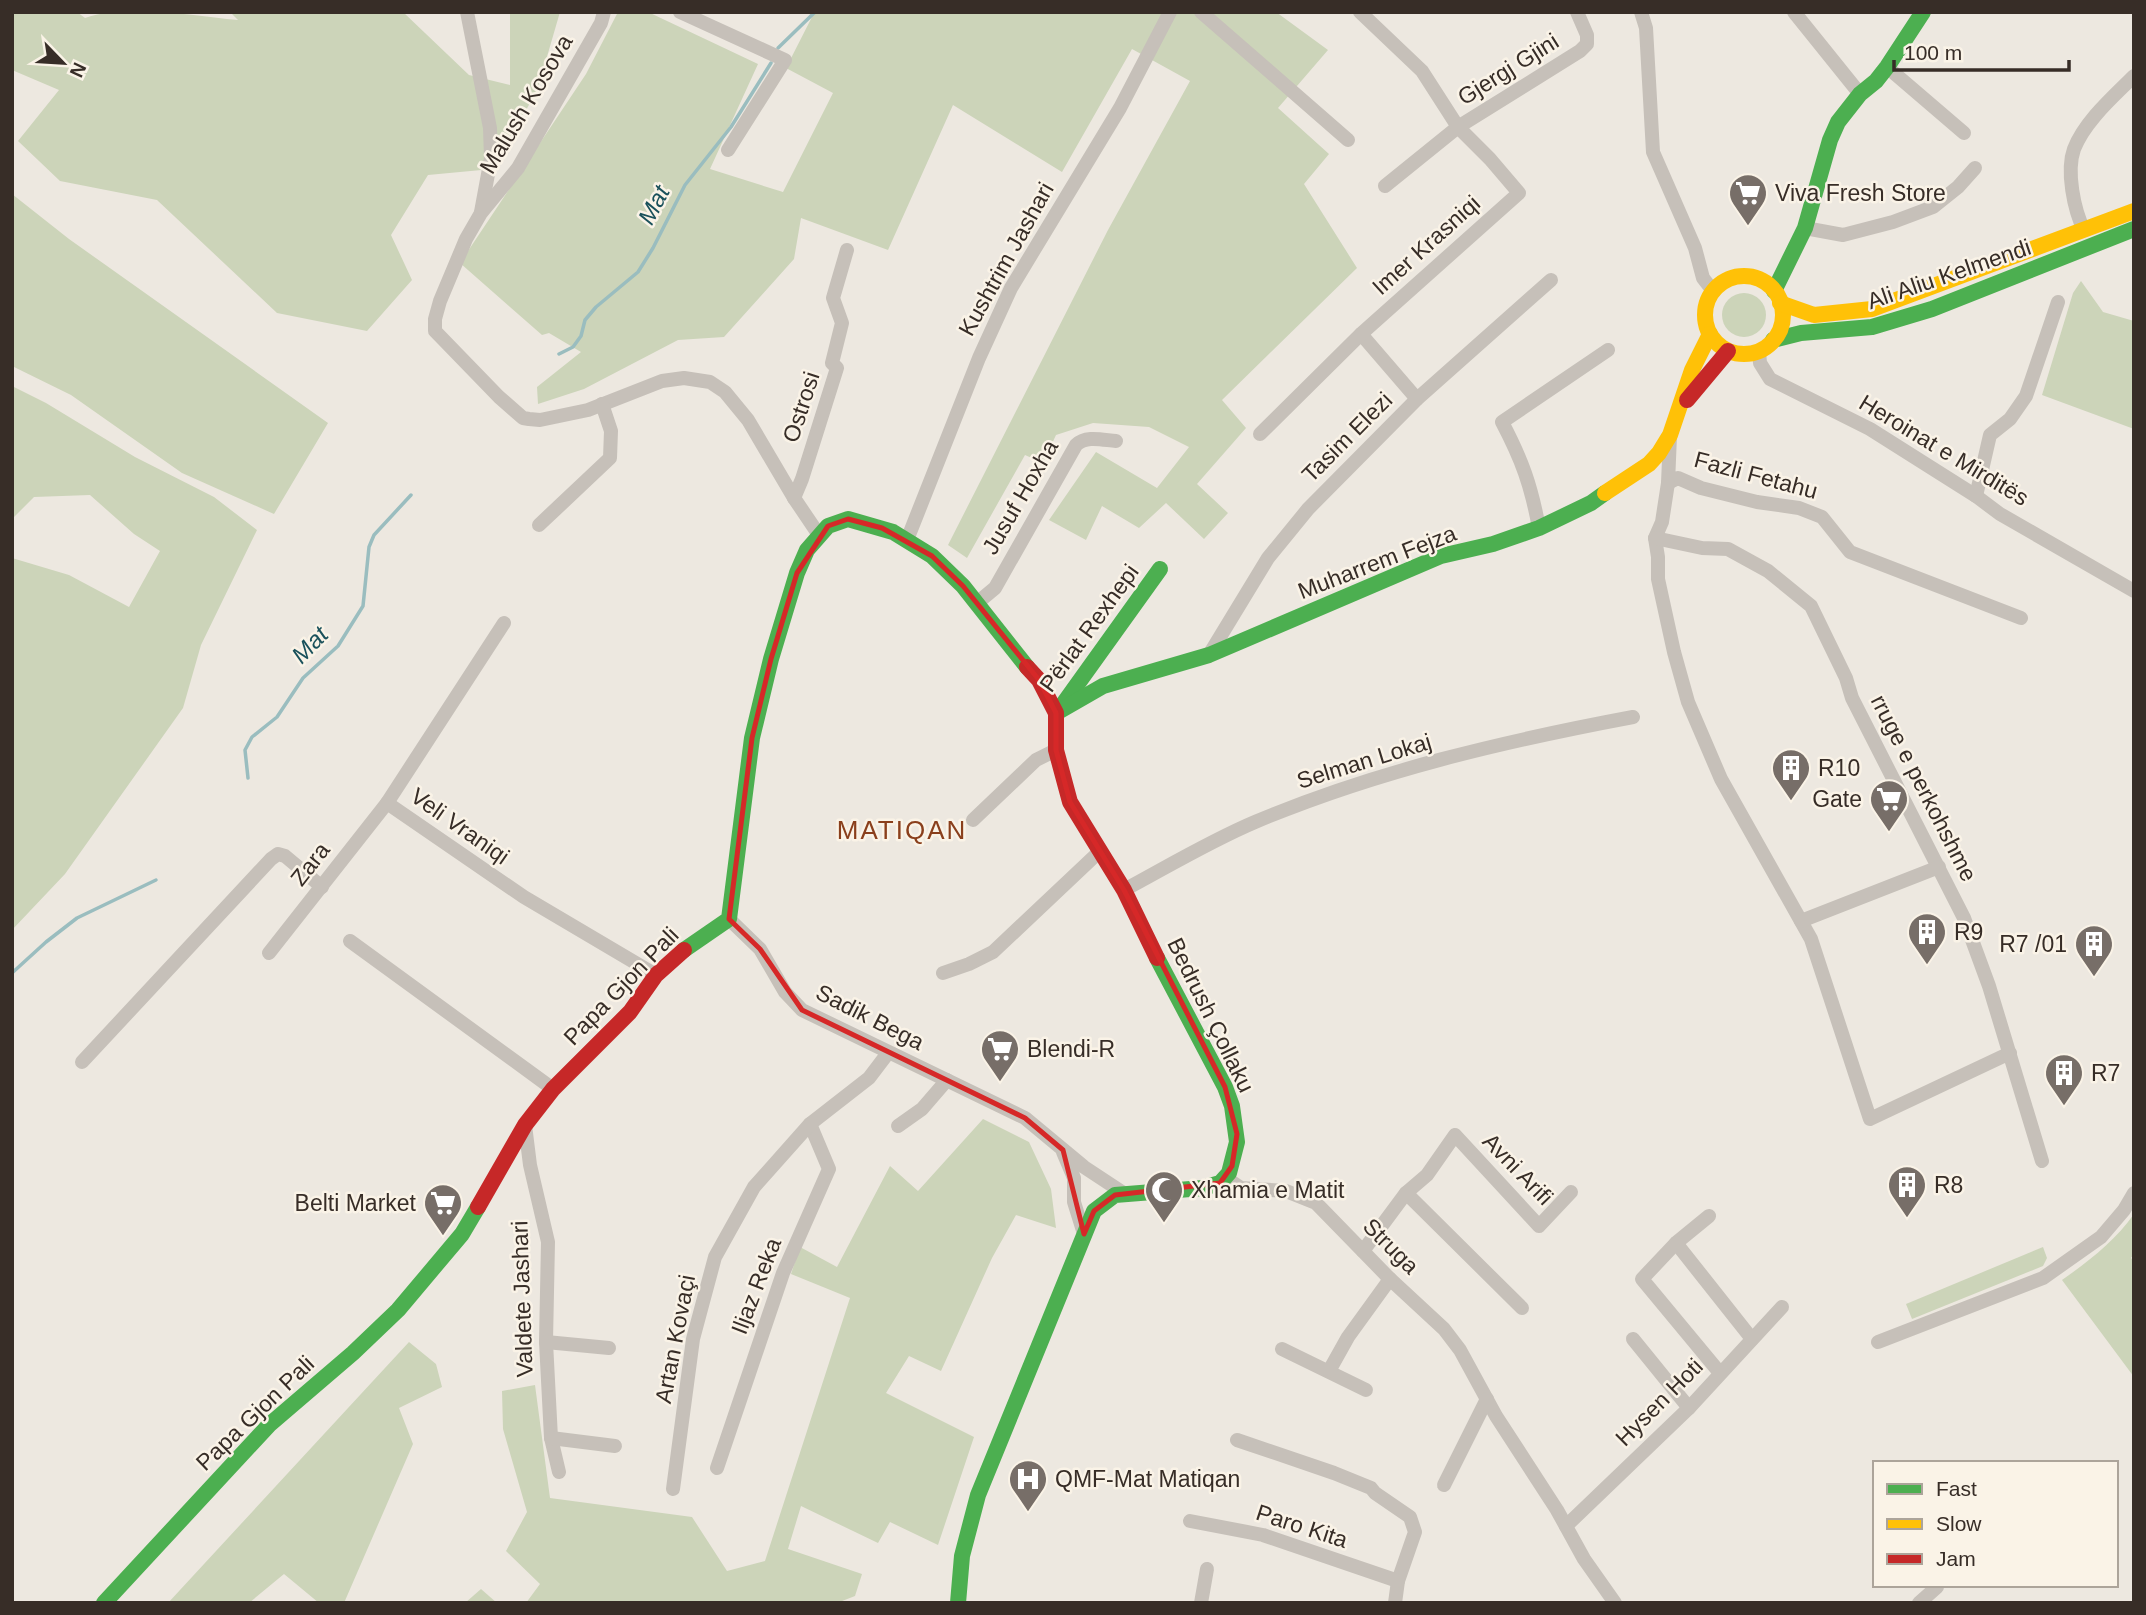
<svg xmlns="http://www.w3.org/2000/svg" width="2146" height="1615" font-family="Arial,sans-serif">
  <rect width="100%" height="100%" fill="#ede8e0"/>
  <g fill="#ccd4b9">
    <path d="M12 12H77L85 18C126 3 194 16 238 20L230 12H403L469 75 510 85V12H560L537 91 492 169 428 175 391 235 412 280 367 331 277 313 157 200 60 181 18 141 59 90 12 70Z"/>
    <polygon points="618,12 648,12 758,64 710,169 783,192 833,93 786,68 813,15 801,12 1276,12 1328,50 1278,108 1329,154 1304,184 1357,268 1222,400 1246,428 1197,484 1228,513 1204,539 1166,503 1139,528 1102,506 1086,540 1049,520 1096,452 1157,488 1189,447 1149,427 1093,423 1056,435 1043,463 1025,455 967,558 948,545 1108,230 1190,81 1132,49 1062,172 953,105 888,250 801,218 794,259 724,337 678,340 584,389 538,404 537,387 581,352 549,333 542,335 460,263 586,74"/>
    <polygon points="12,194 69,239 328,423 274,514 182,473 71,395 12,366"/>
    <polygon points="2081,281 2103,312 2134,321 2134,429 2042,395 2073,293"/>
    <circle cx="1744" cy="315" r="22"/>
    <polygon points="12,386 46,403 135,457 214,497 257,530 201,645 183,708 65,874 12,930 12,558 69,575 129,607 160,551 134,534 90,495 34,497 12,519"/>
    <polygon points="983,1119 1029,1142 1051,1189 1056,1228 1016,1215 992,1258 941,1371 909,1356 886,1393 974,1437 938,1545 890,1522 878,1543 801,1506 788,1549 862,1574 855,1596 837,1603 526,1603 540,1584 506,1551 527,1512 503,1429 502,1391 535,1385 550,1498 692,1517 727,1571 765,1561 850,1298 791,1274 800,1247 837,1267 890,1166 918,1191"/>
    <path d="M2134 1214V1254L2131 1258 2134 1261V1377L2062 1280C2089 1261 2114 1242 2134 1214Z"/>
    <polygon points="2043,1247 2047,1258 2043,1266 1912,1319 1906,1304"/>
    <polygon points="409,1342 436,1364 442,1387 399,1408 413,1444 344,1603 319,1603 284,1574 249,1603 168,1603"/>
    <polygon points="481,1589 497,1603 465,1603"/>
  </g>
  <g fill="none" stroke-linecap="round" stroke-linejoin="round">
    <g stroke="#9abdbf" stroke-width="3.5">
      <polyline points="778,48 815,12"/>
      <polyline points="559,354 573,347 581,336 585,320 596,307 638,272 653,248 685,185 731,127 771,63"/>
      <polyline points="248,778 245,750 252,737 277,717 303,678 338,646 363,606 369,547 374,535 411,495"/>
      <polyline points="12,973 46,942 77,918 156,880"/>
    </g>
    <g stroke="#c6c0b9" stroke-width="14">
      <polyline points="467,12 490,128 491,158 481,212"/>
      <polyline points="604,12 601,23 518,168 481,213 466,239 440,301 435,319 435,331 499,397 523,418 529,419 540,420 588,410 662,381 684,378 710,382 725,392 748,420 794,498 819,535"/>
      <polyline points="680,12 785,60 728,150"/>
      <polyline points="1201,12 1348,140"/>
      <polyline points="1641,12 1646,28 1653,152 1695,248 1703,278 1713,291"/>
      <polyline points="1794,12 1860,94"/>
      <polyline points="1887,67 1964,133"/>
      <polyline points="1385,186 1458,127 1580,51 1587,44 1587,35 1577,12"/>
      <polyline points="1805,228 1843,235 1893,222 1933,207 1958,187 1975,168"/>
      <path d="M2084 230C2074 210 2066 171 2074 149 2085 121 2113 97 2134 76"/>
      <polyline points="1361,334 1417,399"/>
      <polyline points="1759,351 1760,363 1770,379 1870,429 1976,496 2000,514 2134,591"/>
      <polyline points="1260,434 1361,334 1519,193 1490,159 1458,127 1422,71 1360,12"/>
      <polyline points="1670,436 1668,483 1678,478 1701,488 1757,502 1799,508 1822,517 1850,552 2021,618"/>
      <polyline points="1668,483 1662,522 1655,538 1658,557 1658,579 1674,652 1688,702 1721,779 1811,939 1870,1119 2010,1053"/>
      <polyline points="1976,496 1990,435 2010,419 2026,396 2058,302"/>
      <polyline points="794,498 802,479 837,368 832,363 842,323 833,298 847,250"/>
      <polyline points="539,525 610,458 611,431 602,404"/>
      <path d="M1539 528C1531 485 1522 460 1502 422L1608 350"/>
      <polyline points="1655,538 1702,548 1728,549 1768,571 1811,606 1846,678 1852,698 1964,918 1989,986 2042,1161"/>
      <polyline points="907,540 979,358 1011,288 1120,108 1170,12"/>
      <path d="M977 603 995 588 1076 445C1086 435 1103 440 1116 441"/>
      <polyline points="1209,655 1268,558 1308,509 1417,399 1551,280"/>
      <polyline points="387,803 524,897 656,975"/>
      <polyline points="973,820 1036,760 1056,750"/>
      <path d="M1124 890C1167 867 1210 841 1255 822 1376 771 1505 741 1633 717"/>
      <polyline points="729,919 760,949 785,992 802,1010 1025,1118 1084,1167 1125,1194"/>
      <polyline points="1801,921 1939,867"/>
      <polyline points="350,941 553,1089"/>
      <polyline points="269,953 387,803 504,623"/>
      <polyline points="943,973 969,964 993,952 1099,852"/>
      <polyline points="82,1062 271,859 278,854 285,856 322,887"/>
      <polyline points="525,1125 530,1165 548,1242 546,1342 551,1438 559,1472"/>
      <polyline points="898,1126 922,1109 947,1080"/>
      <polyline points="1063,1152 1074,1178 1074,1202 1084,1234"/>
      <polyline points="1226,1178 1241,1188 1286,1191 1316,1203 1390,1279 1444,1329 1460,1350 1496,1416 1557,1510 1584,1559 1615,1603"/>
      <polyline points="1406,1193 1522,1308"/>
      <polyline points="1709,1216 1676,1243 1642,1279 1720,1373"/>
      <polyline points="1676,1243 1752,1339"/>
      <polyline points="1363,1251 1406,1193 1427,1175 1455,1135 1539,1226 1571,1192"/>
      <polyline points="1633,1339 1689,1408"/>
      <polyline points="546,1342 609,1348"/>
      <polyline points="1878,1342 2043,1278 2101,1237 2124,1210 2134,1193"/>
      <polyline points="1282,1349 1366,1390"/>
      <polyline points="1329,1371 1348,1337 1390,1279"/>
      <polyline points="551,1438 615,1446"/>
      <polyline points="1237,1440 1334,1473 1371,1488 1375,1493 1410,1517 1415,1532 1398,1581 1395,1603"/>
      <polyline points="717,1468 783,1273 829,1169 810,1124"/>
      <polyline points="1444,1485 1487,1399"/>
      <polyline points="673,1489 693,1339 715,1257 754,1187 810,1124 869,1078 888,1053"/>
      <polyline points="1190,1521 1263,1535 1398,1581"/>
      <polyline points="1566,1526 1689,1408 1782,1307"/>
      <polyline points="1201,1603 1207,1569"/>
      <polyline points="1919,1603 1937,1587"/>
    </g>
    <g stroke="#4caf50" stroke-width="16">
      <polyline points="1774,291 1805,228 1830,140 1838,122 1860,94 1876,81 1887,67 1923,12"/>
      <polyline points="1773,340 1801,333 1872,327 1932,309 2134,229"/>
      <polyline points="1061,707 1160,569"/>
      <polyline points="1056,713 1103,686 1209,655 1441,556 1493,544 1539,528 1591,503 1605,493"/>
      <polyline points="684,950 729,919 752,738 771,659 797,573 807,550 828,526 848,519 893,532 932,556 963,586 1027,667"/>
      <polyline points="104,1603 269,1425 353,1353 398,1310 462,1234 478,1207"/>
      <polyline points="958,1603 962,1556 978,1495 1094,1211 1115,1195 1203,1188 1220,1183 1229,1173 1237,1142 1232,1106 1225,1087 1157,958"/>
    </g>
    <g stroke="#ffc107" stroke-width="16">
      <circle cx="1744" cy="315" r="39"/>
      <polyline points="1780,303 1814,315 1872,309 2134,211"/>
      <polyline points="1605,493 1649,464 1659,453 1670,435 1692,370 1710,334"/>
    </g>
    <g stroke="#c62828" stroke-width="16">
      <polyline points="1687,400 1728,351"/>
      <polyline points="1027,667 1039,680 1056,713 1056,750 1070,802 1124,890 1157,958"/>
      <polyline points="478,1207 525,1125 553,1089 630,1012 656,975 684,950"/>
    </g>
  </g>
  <path fill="none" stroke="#d62828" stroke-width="5" stroke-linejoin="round" d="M848 519 882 528 932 556 963 586 1039 680 1056 713V750L1070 802 1124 890 1225 1087 1237 1134 1232 1166 1220 1183 1115 1195 1094 1211 1084 1234 1063 1150 1025 1118 802 1010 760 949 729 919 752 738 771 659 797 573 828 526Z"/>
  <defs>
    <symbol id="supermarket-pin" viewBox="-11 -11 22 30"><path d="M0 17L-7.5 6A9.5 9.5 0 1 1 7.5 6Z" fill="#776e68" stroke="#faf3e7"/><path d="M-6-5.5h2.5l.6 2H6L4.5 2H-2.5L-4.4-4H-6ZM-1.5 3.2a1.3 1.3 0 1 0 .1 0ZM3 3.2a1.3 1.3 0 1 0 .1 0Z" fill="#fff"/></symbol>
    <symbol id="building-pin" viewBox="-11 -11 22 30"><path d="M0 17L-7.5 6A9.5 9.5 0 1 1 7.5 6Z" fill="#776e68" stroke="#faf3e7"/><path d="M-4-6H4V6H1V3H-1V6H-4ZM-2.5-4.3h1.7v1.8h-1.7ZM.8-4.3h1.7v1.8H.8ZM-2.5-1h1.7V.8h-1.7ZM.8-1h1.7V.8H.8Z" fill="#fff"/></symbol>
    <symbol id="mosque-pin" viewBox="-11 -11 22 30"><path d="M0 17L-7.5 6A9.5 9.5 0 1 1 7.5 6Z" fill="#776e68" stroke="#faf3e7"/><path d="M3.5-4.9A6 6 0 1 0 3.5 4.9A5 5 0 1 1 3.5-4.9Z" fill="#fff"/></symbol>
    <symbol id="hospital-pin" viewBox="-11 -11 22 30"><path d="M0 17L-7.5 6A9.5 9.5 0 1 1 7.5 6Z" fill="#776e68" stroke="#faf3e7"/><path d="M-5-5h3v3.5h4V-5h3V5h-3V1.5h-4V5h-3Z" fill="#fff"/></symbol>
  </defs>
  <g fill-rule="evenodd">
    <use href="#supermarket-pin" x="1726" y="171" width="44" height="60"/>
    <use href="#building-pin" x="1769" y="746" width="44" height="60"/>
    <use href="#supermarket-pin" x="1867" y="777" width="44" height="60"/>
    <use href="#building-pin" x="1905" y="910" width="44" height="60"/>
    <use href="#building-pin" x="2072" y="922" width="44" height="60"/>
    <use href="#supermarket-pin" x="978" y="1027" width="44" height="60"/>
    <use href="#building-pin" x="2042" y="1051" width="44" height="60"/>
    <use href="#building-pin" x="1885" y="1163" width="44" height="60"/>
    <use href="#mosque-pin" x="1142" y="1168" width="44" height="60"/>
    <use href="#supermarket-pin" x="421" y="1181" width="44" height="60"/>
    <use href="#hospital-pin" x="1006" y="1457" width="44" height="60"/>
  </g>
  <g text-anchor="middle" stroke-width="5" stroke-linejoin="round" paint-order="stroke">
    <g font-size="23" fill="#372d27" stroke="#faf3e7">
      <text transform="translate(1508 69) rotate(-32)" y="8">Gjergj Gjini</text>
      <text transform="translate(526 104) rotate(-59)" y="8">Malush Kosova</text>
      <text transform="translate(1426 245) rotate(-42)" y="8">Imer Krasniqi</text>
      <text transform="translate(1006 259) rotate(-61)" y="8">Kushtrim Jashari</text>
      <text transform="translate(1949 274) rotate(-19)" y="8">Ali Aliu Kelmendi</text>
      <text transform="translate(801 407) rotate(-72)" y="8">Ostrosi</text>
      <text transform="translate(1347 437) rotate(-45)" y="8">Tasim Elezi</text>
      <text transform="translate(1944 450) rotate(31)" y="8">Heroinat e Mirditës</text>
      <text transform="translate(1756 475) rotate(15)" y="8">Fazli Fetahu</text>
      <text transform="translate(1020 497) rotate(-60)" y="8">Jusuf Hoxha</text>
      <text transform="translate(1377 562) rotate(-21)" y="8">Muharrem Fejza</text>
      <text transform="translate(1089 628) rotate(-54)" y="8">Përlat Rexhepi</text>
      <text transform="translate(1364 761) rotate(-17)" y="8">Selman Lokaj</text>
      <text transform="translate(1924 788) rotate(63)" y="8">rruge e perkohshme</text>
      <text transform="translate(460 826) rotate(35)" y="8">Veli Vraniqi</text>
      <text transform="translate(310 864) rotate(-52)" y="8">Zara</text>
      <text transform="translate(621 986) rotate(-46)" y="8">Papa Gjon Pali</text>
      <text transform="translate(1211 1015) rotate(64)" y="8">Bedrush Çollaku</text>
      <text transform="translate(870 1017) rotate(27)" y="8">Sadik Bega</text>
      <text transform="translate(1518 1169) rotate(46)" y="8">Avni Arifi</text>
      <text transform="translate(1391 1246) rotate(45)" y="8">Struga</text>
      <text transform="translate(756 1286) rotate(-69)" y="8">Iljaz Reka</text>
      <text transform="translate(522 1299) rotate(-92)" y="8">Valdete Jashari</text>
      <text transform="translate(675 1339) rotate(-79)" y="8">Artan Kovaçi</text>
      <text transform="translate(1659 1402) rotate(-45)" y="8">Hysen Hoti</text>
      <text transform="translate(255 1413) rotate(-44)" y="8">Papa Gjon Pali</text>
      <text transform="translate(1302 1526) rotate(18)" y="8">Paro Kita</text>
    </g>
    <g font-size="23" fill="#372d27" stroke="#faf3e7" text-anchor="start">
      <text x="1775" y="201">Viva Fresh Store</text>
      <text x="1818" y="776">R10</text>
      <text x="1862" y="807" text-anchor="end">Gate</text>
      <text x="1954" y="940">R9</text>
      <text x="2067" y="952" text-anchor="end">R7 /01</text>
      <text x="1027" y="1057">Blendi-R</text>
      <text x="2091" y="1081">R7</text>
      <text x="1934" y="1193">R8</text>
      <text x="1191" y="1198">Xhamia e Matit</text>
      <text x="416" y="1211" text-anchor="end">Belti Market</text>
      <text x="1055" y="1487">QMF-Mat Matiqan</text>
    </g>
    <g font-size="24" font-style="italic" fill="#1a515b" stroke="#faf3e7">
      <text transform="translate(654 205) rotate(-62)" y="8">Mat</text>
      <text transform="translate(310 645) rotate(-46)" y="8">Mat</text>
    </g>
    <g font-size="26" letter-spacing="2" fill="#8a3f1c" stroke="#faf3e7">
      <text x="902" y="839">MATIQAN</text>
    </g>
  </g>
  <rect width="2146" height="1615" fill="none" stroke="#372d27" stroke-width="28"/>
  <rect x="1873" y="1461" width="245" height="126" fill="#faf3e7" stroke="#aca49a" stroke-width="2"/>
  <rect x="1887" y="1484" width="35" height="10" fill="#4caf50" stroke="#aca49a" stroke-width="2"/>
  <text x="1936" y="1496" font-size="21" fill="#372d27">Fast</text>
  <rect x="1887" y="1519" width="35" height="10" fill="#ffc107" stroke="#aca49a" stroke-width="2"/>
  <text x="1936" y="1531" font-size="21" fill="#372d27">Slow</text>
  <rect x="1887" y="1554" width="35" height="10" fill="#c62828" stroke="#aca49a" stroke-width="2"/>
  <text x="1936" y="1566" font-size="21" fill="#372d27">Jam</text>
  <g transform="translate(63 63) rotate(115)" stroke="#faf3e7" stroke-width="5" paint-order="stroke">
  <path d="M0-5L12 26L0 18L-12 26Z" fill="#372d27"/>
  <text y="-10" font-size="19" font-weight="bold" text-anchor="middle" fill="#372d27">N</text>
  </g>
  <path d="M1894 60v10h175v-10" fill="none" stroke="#372d27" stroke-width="3.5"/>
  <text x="1904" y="60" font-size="21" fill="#372d27" stroke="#faf3e7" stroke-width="5" paint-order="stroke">100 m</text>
</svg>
